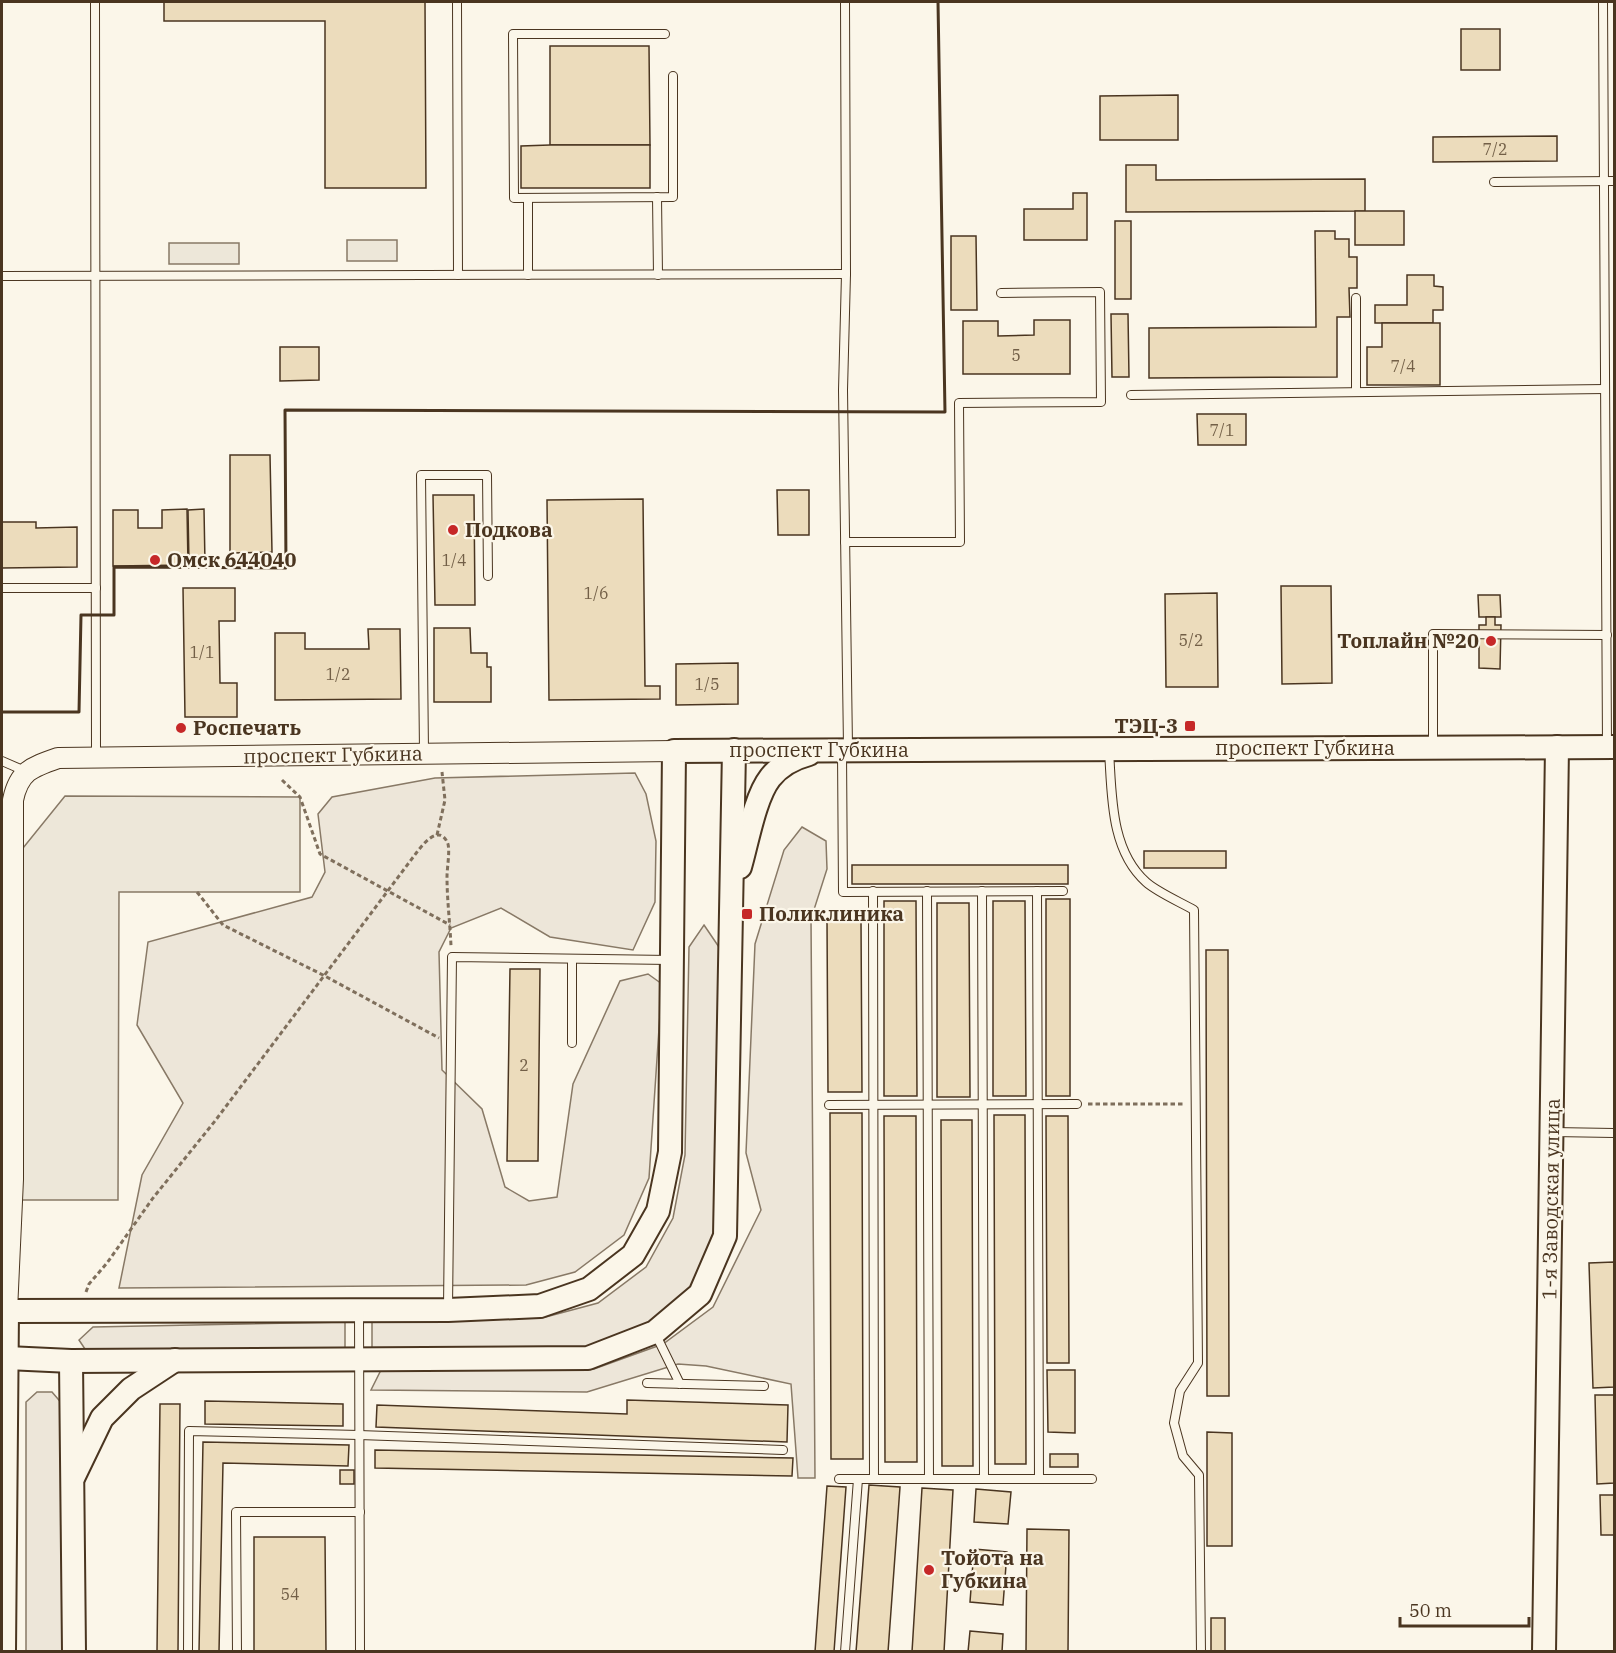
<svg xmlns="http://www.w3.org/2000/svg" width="1616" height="1653" font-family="'IBM Plex Serif',serif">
  <rect width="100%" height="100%" fill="#fbf6e9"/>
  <g fill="#ede6d9" stroke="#887966" stroke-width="1.5">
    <polygon points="635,773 646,794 656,841 655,902 633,950 550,937 501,908 451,928 439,952 442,1070 482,1109 505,1187 529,1201 557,1197 573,1084 620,981 648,974 662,984 649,1178 624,1235 575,1272 526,1285 119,1288 142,1175 183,1103 137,1025 148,942 312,897 325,872 318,814 332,797 435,778"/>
    <polygon points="802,827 826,841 827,869 811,919 815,1478 798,1478 791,1384 706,1366 678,1364 587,1392 371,1390 381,1370 594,1369 663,1344 713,1307 761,1210 746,1153 755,944 784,850"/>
    <polygon points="704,925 721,950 715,1233 692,1291 649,1324 588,1349 372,1350 372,1321 542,1318 598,1303 646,1267 673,1218 685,1155 689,947"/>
    <polygon points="345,1322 345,1350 87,1352 79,1340 93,1327"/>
    <polygon points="37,1392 52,1392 64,1406 64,1651 26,1652 26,1402"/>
  </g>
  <g fill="#ede7d9" stroke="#887966" stroke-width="1.5">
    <rect x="347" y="240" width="50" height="21"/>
    <rect x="169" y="243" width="70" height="21"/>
    <polygon points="65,796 300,797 300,892 119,892 118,1200 22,1200 23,848"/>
  </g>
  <g fill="#ecdcbc" stroke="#4a3520" stroke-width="1.5">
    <polygon points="164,2 425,2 426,188 325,188 325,21 164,21"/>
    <rect x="1461" y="29" width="39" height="41"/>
    <polygon points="550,46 649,46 650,145 550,145"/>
    <polygon points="1178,95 1178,140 1100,140 1100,96"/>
    <polygon points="1557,136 1557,161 1433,162 1433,137"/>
    <polygon points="550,145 650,145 650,188 521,188 521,146"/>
    <polygon points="1126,165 1156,165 1156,180 1365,179 1365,211 1126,212"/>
    <polygon points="1073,193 1087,193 1087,240 1024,240 1024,209 1073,209"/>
    <rect x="1355" y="211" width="49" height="34"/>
    <rect x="1115" y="221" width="16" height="78"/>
    <polygon points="1315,231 1335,231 1335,239 1349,239 1349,257 1357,257 1357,288 1349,288 1350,317 1337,317 1337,377 1149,378 1149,328 1316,327"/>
    <polygon points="951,236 976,236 977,310 951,310"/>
    <polygon points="1407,275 1434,275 1434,286 1443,287 1443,310 1433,310 1433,323 1375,323 1375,305 1407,305"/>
    <polygon points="1111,314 1128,314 1129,377 1112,377"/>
    <polygon points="1034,320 1070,320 1070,374 963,374 963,321 998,321 998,336 1034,335"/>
    <polygon points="1382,323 1440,323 1440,385 1367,385 1367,347 1382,347"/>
    <polygon points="280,347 319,347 319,380 280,381"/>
    <polygon points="1197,414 1246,414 1246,445 1198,445"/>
    <polygon points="230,455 270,455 272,552 230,553"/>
    <polygon points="777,490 809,490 809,535 778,535"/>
    <polygon points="433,495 474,495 475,605 435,605"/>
    <polygon points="643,499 645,686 660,686 660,699 549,700 547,500"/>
    <polygon points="187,509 188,565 113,566 113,510 138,510 138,528 162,528 162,510"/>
    <polygon points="204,509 205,564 189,564 188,510"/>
    <polygon points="2,522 36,522 36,528 77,527 77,567 2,568"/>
    <polygon points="1281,586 1331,586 1332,683 1282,684"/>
    <polygon points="183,588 235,588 235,621 219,621 220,683 237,683 237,717 185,717"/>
    <polygon points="1217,593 1218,687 1166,687 1165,594"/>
    <polygon points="1478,595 1500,595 1501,617 1479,617"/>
    <polygon points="1486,617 1495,617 1495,625 1501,625 1500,669 1479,668 1479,625 1486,625"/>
    <polygon points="434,628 470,628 471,653 487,653 487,667 491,667 491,702 434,702"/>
    <polygon points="368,629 400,629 401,699 275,700 275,633 305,633 305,649 369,649"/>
    <polygon points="738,663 738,704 676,705 676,664"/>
    <rect x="1144" y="851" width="82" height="17"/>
    <rect x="852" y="865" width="216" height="19"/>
    <rect x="1046" y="899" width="24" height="197"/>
    <polygon points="884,901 916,901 917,1096 884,1096"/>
    <polygon points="993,901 1025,901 1026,1096 993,1096"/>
    <polygon points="937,903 969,903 970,1097 937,1097"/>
    <polygon points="827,920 861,920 862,1092 828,1092"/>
    <polygon points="1206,950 1228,950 1229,1396 1207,1396"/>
    <polygon points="510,969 540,969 538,1161 507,1161"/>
    <polygon points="830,1113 862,1113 863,1459 831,1459"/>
    <polygon points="994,1115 1025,1115 1026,1464 995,1464"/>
    <polygon points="884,1116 916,1116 917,1462 885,1462"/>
    <polygon points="1046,1116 1068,1116 1069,1363 1047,1363"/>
    <polygon points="941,1120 972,1120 973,1466 942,1466"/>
    <polygon points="1614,1262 1614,1387 1593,1388 1589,1263"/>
    <polygon points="1047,1370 1075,1370 1075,1433 1048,1432"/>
    <polygon points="1595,1395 1614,1395 1614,1483 1597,1484"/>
    <polygon points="627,1400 788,1405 787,1442 376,1427 377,1405 627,1414"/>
    <polygon points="205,1401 343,1404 343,1426 205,1424"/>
    <polygon points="160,1404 180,1404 178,1652 157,1652"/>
    <polygon points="1207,1432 1232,1433 1232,1546 1207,1546"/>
    <polygon points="203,1442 349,1445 348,1466 223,1463 219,1652 199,1652"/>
    <polygon points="375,1450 793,1458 792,1476 375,1468"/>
    <rect x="1050" y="1454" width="28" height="13"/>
    <rect x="340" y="1470" width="14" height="14"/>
    <polygon points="869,1485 900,1487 888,1652 856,1652"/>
    <polygon points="827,1486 846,1487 834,1652 815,1652"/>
    <polygon points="922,1488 953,1490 944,1652 912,1652"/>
    <polygon points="976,1489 1011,1492 1008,1524 974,1522"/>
    <polygon points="1600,1495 1614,1495 1614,1535 1601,1535"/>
    <polygon points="1027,1529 1069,1530 1068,1652 1026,1652"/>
    <polygon points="254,1537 325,1537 326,1652 254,1652"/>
    <polygon points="974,1549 1007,1552 1003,1605 970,1602"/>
    <rect x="1211" y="1618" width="14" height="34"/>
    <polygon points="970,1631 1003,1634 1002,1652 968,1652"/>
  </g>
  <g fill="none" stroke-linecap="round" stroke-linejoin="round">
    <defs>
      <g id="service">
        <polyline points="95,2 96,756"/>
        <polyline points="457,2 458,275"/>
        <polyline points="845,2 846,274 843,390 848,747"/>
        <polyline points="1603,2 1607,745"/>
        <polyline points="665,34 513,34 514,198 673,197 673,76"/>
        <polyline points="1494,182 1614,181"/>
        <polyline points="657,197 658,275"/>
        <polyline points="528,198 528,275"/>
        <polyline points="2,276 846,274"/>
        <polyline points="1356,298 1356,392"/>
        <polyline points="1131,395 1605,389"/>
        <polyline points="845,542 960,542 959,403 1101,402 1100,292 1001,293"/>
        <polyline points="2,588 96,588"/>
        <polyline points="1433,744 1433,634 1607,635"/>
        <path d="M1109 751C1112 794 1110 850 1146 882 1157 892 1180 902 1194 910L1198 1363 1180 1391 1174 1423 1183 1456 1199 1475 1201 1652"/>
        <polyline points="424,752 421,475 487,475 488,576"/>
        <polyline points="842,752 843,892 1063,891"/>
        <polyline points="2,761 25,771"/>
        <polyline points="873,891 874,1479"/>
        <polyline points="927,891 929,1479"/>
        <polyline points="982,891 984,1479"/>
        <polyline points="1037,891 1039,1479"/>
        <polyline points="572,1043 572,959"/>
        <polyline points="829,1105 1077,1104"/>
        <polyline points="1553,1132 1614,1133"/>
        <polyline points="448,1308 452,957 670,960"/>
        <polyline points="359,1311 360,1652"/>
        <polyline points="655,1333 680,1384"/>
        <polyline points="647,1383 764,1386"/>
        <polyline points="839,1479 1092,1479"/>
        <polyline points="188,1652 189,1431 359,1435 783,1450"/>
        <polyline points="237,1652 236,1512 360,1512"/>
        <polyline points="845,1652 858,1479"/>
      </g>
      <path id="tertiary" d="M7 1311 13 1179V800C19 771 32 767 58 758L674 751"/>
      <g id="secondary">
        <path d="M740 867C747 843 755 797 770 778 780 765 794 758 809 754"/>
        <polyline points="7,1358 71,1361 588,1358 655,1332 700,1294 725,1236 734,750"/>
        <polyline points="71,1361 74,1652"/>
        <polyline points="74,1476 102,1418 131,1389 175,1360"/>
        <polyline points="4,1652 7,1311 448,1310 540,1306 589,1289 633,1255 658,1211 670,1152 674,751 1614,747"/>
        <polyline points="1544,1652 1557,747"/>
      </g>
    </defs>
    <use href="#service" stroke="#4a3520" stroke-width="10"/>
    <use href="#tertiary" stroke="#4a3520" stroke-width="22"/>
    <use href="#secondary" stroke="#4a3520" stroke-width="26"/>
    <g stroke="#7f6f5c" stroke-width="3" stroke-dasharray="4.5 3" stroke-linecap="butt">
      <polyline points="282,780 300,797 320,854 450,925"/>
      <polyline points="437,835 445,800 442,772"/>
      <polyline points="197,892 223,925 323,975 439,1038"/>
      <polyline points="1088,1104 1183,1104"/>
      <path d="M86 1292 89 1284 107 1263 153 1198 215 1121 417 852C423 844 440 823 448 844 450 853 447 867 447 877 447 900 450 923 451 946"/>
    </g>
    <use href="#service" stroke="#fbf6e9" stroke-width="8"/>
    <use href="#tertiary" stroke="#fbf6e9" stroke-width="20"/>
    <use href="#secondary" stroke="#fbf6e9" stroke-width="22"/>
    <polyline stroke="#4a3520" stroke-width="3" points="2,712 79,712 81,615 114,615 114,567 286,568 285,410 945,412 938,2"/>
  </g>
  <g fill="#c62828" stroke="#fbf6e9" stroke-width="2">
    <circle cx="453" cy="530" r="6"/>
    <circle cx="155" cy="560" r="6"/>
    <circle cx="1491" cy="641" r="6"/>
    <rect x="1184" y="720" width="12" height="12" rx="3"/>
    <circle cx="181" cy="728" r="6"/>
    <rect x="741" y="908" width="12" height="12" rx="3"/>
    <circle cx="929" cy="1570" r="6"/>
  </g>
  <g text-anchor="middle" stroke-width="4.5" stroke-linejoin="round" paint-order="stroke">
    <g font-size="16" fill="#725f47">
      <text x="1495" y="155">7/2</text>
      <text x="1016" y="361">5</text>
      <text x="1403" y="372">7/4</text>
      <text x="1222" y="436">7/1</text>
      <text x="454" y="566">1/4</text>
      <text x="596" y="599">1/6</text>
      <text x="1191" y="646">5/2</text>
      <text x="202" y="658">1/1</text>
      <text x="338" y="680">1/2</text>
      <text x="707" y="690">1/5</text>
      <text x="524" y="1071">2</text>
      <text x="290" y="1600">54</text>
    </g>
    <g font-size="20" font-weight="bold" fill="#4a3520" stroke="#fbf6e9" text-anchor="start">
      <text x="465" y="537">Подкова</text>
      <text x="167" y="567">Омск 644040</text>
      <text x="1479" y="648" text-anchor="end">Топлайн №20</text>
      <text x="1178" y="733" text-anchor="end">ТЭЦ-3</text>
      <text x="193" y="735">Роспечать</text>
      <text x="759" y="921">Поликлиника</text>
      <text x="941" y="1565">Тойота на<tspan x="941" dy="23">Губкина</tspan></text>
    </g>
    <g font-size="20" fill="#4a3520" stroke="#fbf6e9">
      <text x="1305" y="755">проспект Губкина</text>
      <text x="819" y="757">проспект Губкина</text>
      <text transform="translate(333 755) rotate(-1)" y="7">проспект Губкина</text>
      <text transform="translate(1551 1199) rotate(-89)" y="7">1-я Заводская улица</text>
    </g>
  </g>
  <rect width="1616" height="1653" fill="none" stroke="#4a3520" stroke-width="6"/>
  <path d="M1400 1617v9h129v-9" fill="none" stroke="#4a3520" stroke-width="3"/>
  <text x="1409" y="1617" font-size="18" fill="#4a3520" stroke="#fbf6e9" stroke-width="4.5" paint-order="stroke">50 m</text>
</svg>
